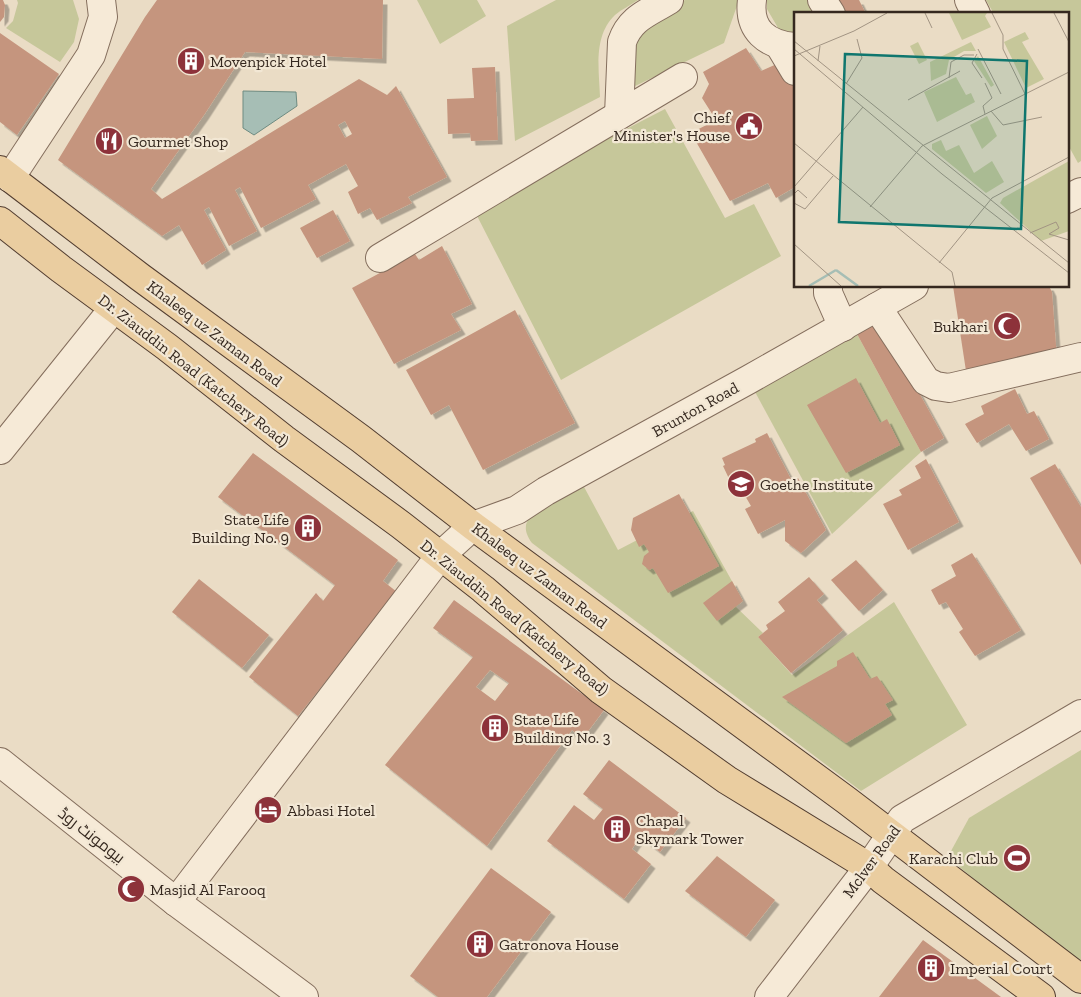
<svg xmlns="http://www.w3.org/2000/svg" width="1081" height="997" font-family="'Zilla Slab',Cairo,serif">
  <defs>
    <filter id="shadow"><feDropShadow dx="4.5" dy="4.5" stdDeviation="0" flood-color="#0004"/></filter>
  </defs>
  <rect width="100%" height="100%" fill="#eadcc5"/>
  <g fill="#c6c79a">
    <polygon points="17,0 73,0 79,19 74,42 60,62 6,28 13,21 18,3"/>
    <polygon points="417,0 477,0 486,16 440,44"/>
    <path d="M556 0H638C631 5 622 9 615 15 593 36 599 69 600 97L515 141 507 26Z"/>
    <polygon points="685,0 739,0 724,43 629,89 630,41 660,15"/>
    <polygon points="767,0 811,0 819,14 795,14 795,57 767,9"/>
    <polygon points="986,0 1081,0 1081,161 1078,163 1067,143 1067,14 994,14"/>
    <polygon points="665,109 725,218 754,204 781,256 561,380 473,208"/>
    <polygon points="857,334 921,452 832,534 754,390"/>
    <path d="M583 485 618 550 693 511 743 601 736 607 763 633 758 637 792 675 894 602 967 725 861 791 532 543C516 521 534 512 552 503 563 497 573 491 583 485Z"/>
    <polygon points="1081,750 1081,968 957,865 951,851 969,818"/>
  </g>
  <polygon fill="#a6beb5" stroke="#6e8b81" points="243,91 296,92 297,106 254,135 243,128"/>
  <g fill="#c5957e" fill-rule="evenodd" filter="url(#shadow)">
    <polygon points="0,0 3,0 5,5 4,17 0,22"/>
    <path d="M157 0H383L382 59 245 52 204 115 151 189 162 199 359 79 387 95 396 86 447 177 408 197 412 203 377 220 370 208 358 214 348 192 358 186 346 164 308 185 316 199 261 228 240 187 235 190 257 231 229 246 209 207 204 210 226 250 202 265 179 225 162 236 58 160 145 17ZM345 121 352 134 345 138 338 125Z"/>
    <polygon points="833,0 859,0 866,14 840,14"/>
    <polygon points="0,33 59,74 17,135 0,122"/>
    <polygon points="746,48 761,71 779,63 795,89 795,187 776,198 768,183 730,201 691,133 716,120 702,98 709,84 703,72"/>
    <polygon points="495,67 498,140 471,141 470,133 448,134 447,99 474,98 472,68"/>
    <polygon points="333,210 350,241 317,258 300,228"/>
    <polygon points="442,246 472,304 451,314 461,330 394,364 352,288 415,254 419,260"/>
    <polygon points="953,286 1049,286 1052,292 1057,359 966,371"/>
    <polygon points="515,310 575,423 483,470 449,405 431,415 406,370"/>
    <polygon points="880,322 944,438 921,452 857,334"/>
    <polygon points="856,378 880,423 887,419 900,445 846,473 807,405"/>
    <polygon points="1015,389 1027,414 1034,411 1049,439 1026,451 1009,424 977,443 965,424 984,414 981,406"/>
    <polygon points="767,433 792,481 798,478 826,530 801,553 785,541 785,520 758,534 745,509 751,506 737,482 732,485 723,466 725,465 722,458 756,442 755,439"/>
    <polygon points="253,453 398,560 383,581 397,592 298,716 249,677 316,593 323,601 335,585 218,497"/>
    <polygon points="926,459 959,522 908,550 883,504 902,495 899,490 921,478 915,466"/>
    <polygon points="1055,464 1081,507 1081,565 1030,478"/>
    <polygon points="679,494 719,566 668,593 653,568 649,570 642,564 644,556 649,552 644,544 639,547 631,530 633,518"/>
    <polygon points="972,553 1021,630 975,656 959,632 963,629 946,602 939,605 931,590 956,576 951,565"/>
    <polygon points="856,560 883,590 859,611 831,580"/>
    <polygon points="809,577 824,594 817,600 843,630 791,673 758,637 768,629 766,625 785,611 778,602"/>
    <polygon points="199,579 269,635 242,668 172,612"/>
    <polygon points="732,581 743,601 717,621 703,603"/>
    <path d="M454 600 604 710 583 738 572 730 487 846 385 765 473 657 433 628ZM490 670 509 683 495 701 476 687Z"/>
    <polygon points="853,652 870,679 877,676 893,700 885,704 892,715 846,743 782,697 837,666 837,661"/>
    <polygon points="609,760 686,818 660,852 640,837 632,849 651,864 624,899 547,841 574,805 594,820 603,809 583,794"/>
    <polygon points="717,856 775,900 746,937 685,891"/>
    <polygon points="491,868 551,912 487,997 438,997 410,976"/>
    <polygon points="923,940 1001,997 879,997"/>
  </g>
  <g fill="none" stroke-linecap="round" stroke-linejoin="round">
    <defs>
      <g id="minor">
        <path d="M752 0C748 30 767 45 795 47"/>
        <polyline points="822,0 831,14"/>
        <polyline points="969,0 976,14"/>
        <polyline points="780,46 795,71"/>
        <path d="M619 115 622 42C630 18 648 13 669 0"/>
        <polyline points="10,178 91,55 103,17 101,0"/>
        <polyline points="1067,199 1081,192"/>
        <polyline points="380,258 683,77"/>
        <polyline points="828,286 828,293 843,327"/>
        <polyline points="877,307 926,381 936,386 949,388 1081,357"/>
        <polyline points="0,450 114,308"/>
        <polyline points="0,762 176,902 304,997"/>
        <polyline points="176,902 440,556 473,526 517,510 546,491 748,380 914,286"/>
        <polyline points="769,997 869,867 902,819 1081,714"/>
      </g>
      <g id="major">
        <polyline points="0,170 140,277 361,439 473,526 846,800 1081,979"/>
        <polyline points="0,221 61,269 167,347 284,439 401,525 483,589 601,690 727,780 869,867 883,880 1041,997"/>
      </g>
    </defs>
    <use href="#minor" stroke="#846e5d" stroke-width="30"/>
    <use href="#major" stroke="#523d30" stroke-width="30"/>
    <use href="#minor" stroke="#f6ead7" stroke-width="28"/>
    <use href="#major" stroke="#eacda0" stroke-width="28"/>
  </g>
  <defs>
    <symbol id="building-disc" viewBox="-11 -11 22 22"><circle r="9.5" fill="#8d323a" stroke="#f2e7d4"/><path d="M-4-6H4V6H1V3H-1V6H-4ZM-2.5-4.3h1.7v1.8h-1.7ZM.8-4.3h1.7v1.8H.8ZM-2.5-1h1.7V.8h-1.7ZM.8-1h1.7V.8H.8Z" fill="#fff"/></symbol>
    <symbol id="civic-disc" viewBox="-11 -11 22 22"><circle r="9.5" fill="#8d323a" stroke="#f2e7d4"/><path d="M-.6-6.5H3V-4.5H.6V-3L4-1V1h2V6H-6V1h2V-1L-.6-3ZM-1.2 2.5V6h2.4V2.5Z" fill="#fff"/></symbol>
    <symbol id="restaurant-disc" viewBox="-11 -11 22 22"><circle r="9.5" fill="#8d323a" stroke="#f2e7d4"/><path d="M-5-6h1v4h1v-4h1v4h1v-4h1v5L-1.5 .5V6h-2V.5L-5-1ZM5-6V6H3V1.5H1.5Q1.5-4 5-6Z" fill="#fff"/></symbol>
    <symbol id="mosque-disc" viewBox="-11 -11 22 22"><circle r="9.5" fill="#8d323a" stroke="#f2e7d4"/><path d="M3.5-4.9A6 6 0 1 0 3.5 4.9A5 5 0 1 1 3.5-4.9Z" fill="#fff"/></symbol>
    <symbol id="school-disc" viewBox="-11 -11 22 22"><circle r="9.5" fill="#8d323a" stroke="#f2e7d4"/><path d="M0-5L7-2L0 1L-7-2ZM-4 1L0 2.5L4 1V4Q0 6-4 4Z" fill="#fff"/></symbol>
    <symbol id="hotel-disc" viewBox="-11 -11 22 22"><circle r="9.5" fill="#8d323a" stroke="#f2e7d4"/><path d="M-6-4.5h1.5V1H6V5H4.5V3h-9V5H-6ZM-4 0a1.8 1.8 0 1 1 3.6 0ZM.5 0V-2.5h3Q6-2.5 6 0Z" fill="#fff"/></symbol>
    <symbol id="stadium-disc" viewBox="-11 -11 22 22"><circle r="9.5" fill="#8d323a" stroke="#f2e7d4"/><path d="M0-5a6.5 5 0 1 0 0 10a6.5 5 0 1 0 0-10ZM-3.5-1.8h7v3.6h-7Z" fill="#fff"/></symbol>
  </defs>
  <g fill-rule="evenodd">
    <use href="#building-disc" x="175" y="45" width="32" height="32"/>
    <use href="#civic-disc" x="733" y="110" width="32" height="32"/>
    <use href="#restaurant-disc" x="93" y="125" width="32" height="32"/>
    <use href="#mosque-disc" x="991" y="310" width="32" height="32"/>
    <use href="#school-disc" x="725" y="468" width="32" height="32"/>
    <use href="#building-disc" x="292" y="512" width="32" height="32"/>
    <use href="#building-disc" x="479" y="712" width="32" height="32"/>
    <use href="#hotel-disc" x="252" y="794" width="32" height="32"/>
    <use href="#building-disc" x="601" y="813" width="32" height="32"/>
    <use href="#stadium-disc" x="1001" y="842" width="32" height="32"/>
    <use href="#mosque-disc" x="115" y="873" width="32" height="32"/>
    <use href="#building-disc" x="464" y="928" width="32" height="32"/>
    <use href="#building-disc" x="915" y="952" width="32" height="32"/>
  </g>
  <g text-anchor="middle" stroke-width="4.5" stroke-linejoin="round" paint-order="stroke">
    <g font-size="16" fill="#35281f" stroke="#f2e7d4" text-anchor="start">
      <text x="210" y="67">Movenpick Hotel</text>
      <text x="730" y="123" text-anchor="end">Chief<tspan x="730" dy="18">Minister's House</tspan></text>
      <text x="128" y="147">Gourmet Shop</text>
      <text x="988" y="332" text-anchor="end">Bukhari</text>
      <text x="760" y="490">Goethe Institute</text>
      <text x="289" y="525" text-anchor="end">State Life<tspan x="289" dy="18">Building No. 9</tspan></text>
      <text x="514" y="725">State Life<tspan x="514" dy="18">Building No. 3</tspan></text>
      <text x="287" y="816">Abbasi Hotel</text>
      <text x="636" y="826">Chapal<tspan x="636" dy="18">Skymark Tower</tspan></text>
      <text x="998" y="864" text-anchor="end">Karachi Club</text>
      <text x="150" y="895">Masjid Al Farooq</text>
      <text x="499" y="950">Gatronova House</text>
      <text x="950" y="974">Imperial Court</text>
    </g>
    <g font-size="16" fill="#35281f" stroke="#f2e7d4">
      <text transform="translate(215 333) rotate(37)" y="6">Khaleeq uz Zaman Road</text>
      <text transform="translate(194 370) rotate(38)" y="6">Dr. Ziauddin Road (Katchery Road)</text>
      <text transform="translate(695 409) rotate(-29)" y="6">Brunton Road</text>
      <text transform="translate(540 575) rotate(37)" y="6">Khaleeq uz Zaman Road</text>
      <text transform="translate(515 617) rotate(39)" y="6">Dr. Ziauddin Road (Katchery Road)</text>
      <text transform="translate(92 835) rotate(38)" y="6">بیومونٹ روڈ</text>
      <text transform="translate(871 861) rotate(-54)" y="6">Mclver Road</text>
    </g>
  </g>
  <g transform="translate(794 12)">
    <rect width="275" height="275" fill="#eadcc5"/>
    <path d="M155 1H193L191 4 197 15 168 28ZM231 20 235 27 228 30 250 67 232 76 210 30ZM124 30 133 48 125 52 116 34ZM177 30 182 39H170L155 48 152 62 137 69 136 50ZM184 44 200 73 197 75 180 49ZM162 65 172 83 177 81 181 90 143 110 130 80ZM193 104 203 124 188 137 176 113ZM147 128 152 139 165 133 180 161 198 149 210 170 192 181 138 137V132ZM275 149V219L247 229 206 191 209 186Z" fill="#c6c79a"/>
    <path fill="none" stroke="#a6beb5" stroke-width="2.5" d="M42 258 64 274M15 274 42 258"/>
    <path fill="none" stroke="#a29483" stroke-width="1" d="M131 1 138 16M198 1 209 23V37L231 82M260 1 275 30M0 29 275 251M0 37 148 162 275 261M184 37 207 82M183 42 178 51 188 66M0 44 60 19 93 1M24 49 26 34M155 66 157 50 170 43H180M191 71 198 86 189 94 191 102M52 72 68 46 63 27M114 88 166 59M197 99 209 113 248 105M0 131 158 260 161 274M0 175 69 95M0 182 4 178 13 186M0 191 11 197 39 164M76 195 128 134 275 60M236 221 262 210 265 216 255 222 275 228M0 232 47 274M145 251 198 186 275 145"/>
    <path fill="#0f766e" fill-opacity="0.15" stroke="#0f766e" stroke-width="2.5" d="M51 42 233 49 227 217 45 210Z"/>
    <rect width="275" height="275" fill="none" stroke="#35281f" stroke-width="2.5"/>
  </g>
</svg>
